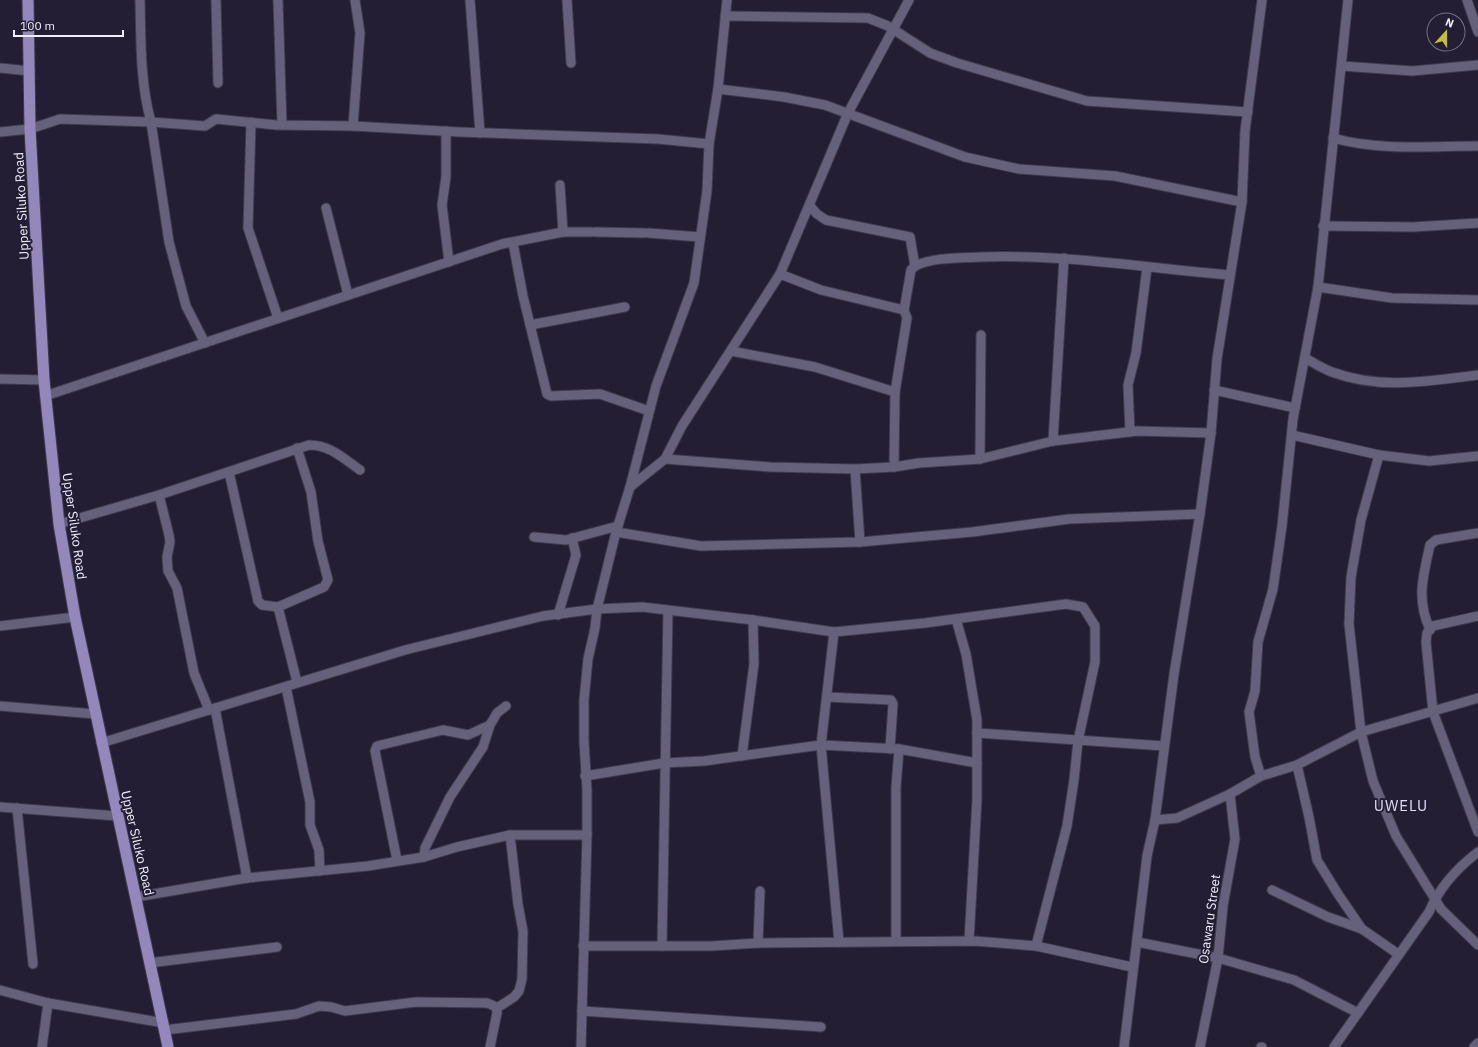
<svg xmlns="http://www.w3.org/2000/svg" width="1478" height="1047" font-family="'IBM Plex Sans',sans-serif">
  <rect width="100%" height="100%" fill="#231e33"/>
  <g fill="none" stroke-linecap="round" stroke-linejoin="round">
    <defs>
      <g id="minor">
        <path d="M140 0C141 41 140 82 151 122L169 242 186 306 205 343"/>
        <polyline points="216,0 218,83"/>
        <polyline points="278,0 282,125"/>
        <polyline points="470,0 480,133"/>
        <polyline points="567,0 571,63"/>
        <polyline points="1467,0 1478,32"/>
        <polyline points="725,16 868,18 888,26 930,53 957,63 1087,101 1248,112"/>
        <polyline points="1342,66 1412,71 1478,65"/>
        <polyline points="0,68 30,71"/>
        <polyline points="718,89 784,97 825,105 965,157 1019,169 1115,176 1242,202"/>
        <polyline points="251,122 248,228 278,318"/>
        <polyline points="353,126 360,33 355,0"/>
        <polyline points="446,131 446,177 442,205 449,262"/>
        <polyline points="0,132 30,129 60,119 151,122 205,126 216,119 276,125 353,126 459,132 658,139 709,144"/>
        <path d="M1333 138C1378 151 1432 146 1478 146"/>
        <polyline points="560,185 563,232"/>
        <polyline points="810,206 817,214 826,220 910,237 915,266"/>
        <polyline points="326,208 348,295"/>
        <polyline points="1323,226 1413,227 1478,223"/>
        <polyline points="595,232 644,233"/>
        <polyline points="648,233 700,237"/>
        <polyline points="513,243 523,296 547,394 551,396 600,394 649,411"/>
        <polyline points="780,274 821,290 904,310"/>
        <polyline points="1318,287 1392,298 1478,300"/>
        <polyline points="530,325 625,307"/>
        <polyline points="731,351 815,367 895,392"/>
        <path d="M1305 358C1314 363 1323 369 1332 372 1379 390 1430 381 1478 375"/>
        <polyline points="0,379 44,380"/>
        <polyline points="1214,390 1295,408"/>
        <polyline points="45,396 502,244 563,232 591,232"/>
        <polyline points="1130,432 1128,385 1136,353 1147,268"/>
        <polyline points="1292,435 1379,455 1361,520 1351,577 1349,624 1361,732 1373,781 1396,836 1441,909 1478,945"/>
        <polyline points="1053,441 1064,258"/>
        <polyline points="297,448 311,492 318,541 328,580 324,587 278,607 297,682"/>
        <polyline points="1379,455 1429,461 1478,456"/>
        <polyline points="665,459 770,467 855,469 894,467 919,463 980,459 1053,441 1137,431 1211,433"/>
        <polyline points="980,459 981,335"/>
        <path d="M894 467 895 392 907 318 904 310 911 270 915 266C934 257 960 258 981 257 1065 254 1147 268 1230 275"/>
        <polyline points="855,469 860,542"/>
        <polyline points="229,472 258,601 262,605 278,607"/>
        <polyline points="630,487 665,459 682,426 780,274 848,113 909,0"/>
        <polyline points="159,495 169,535 170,542 167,557 168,571 177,588 194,673 209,710"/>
        <path d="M59 524 159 495 309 445C330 445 343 458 360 470"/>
        <polyline points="616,532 701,546 860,542 972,532 1069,519 1200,514"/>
        <polyline points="534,537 566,540 618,526"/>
        <polyline points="558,615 576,555 572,538"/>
        <polyline points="1478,616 1433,626 1427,633 1426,642 1433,712 1478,832"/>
        <polyline points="956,619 966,654 977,720 977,799 969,941"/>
        <polyline points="0,626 75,617"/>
        <path d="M1430 630C1416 598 1423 577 1430 545L1436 540 1478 533"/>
        <polyline points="834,632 821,745 839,942"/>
        <polyline points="286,687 310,802 310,825 319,850 320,871"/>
        <polyline points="827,697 891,700 893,704 890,749"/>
        <polyline points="0,706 95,714"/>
        <polyline points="215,708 247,878"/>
        <polyline points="977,733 1164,746"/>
        <polyline points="101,743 405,650 543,616 597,609 642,607 753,620 834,632 925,623 1066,604 1083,607 1095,626 1095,662 1078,741 1074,780 1067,826 1036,946"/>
        <polyline points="742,756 754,664 753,620"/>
        <polyline points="1297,765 1309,817 1317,860 1338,894 1362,929 1398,954"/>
        <polyline points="585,776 664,763 704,761 821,745 899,749 977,763"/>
        <polyline points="1261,776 1255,757 1249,712 1255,691 1258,642 1273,589 1282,526 1293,419 1318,287 1348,0"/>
        <polyline points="0,807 117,816"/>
        <polyline points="17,808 33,964"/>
        <polyline points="1155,820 1177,818 1230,794 1261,776 1297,765 1361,732 1478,698"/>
        <polyline points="424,857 425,848 450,797 483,747 490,725 497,713 506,706"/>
        <polyline points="397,860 375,751 377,746 443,730 468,735 490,725"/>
        <polyline points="1272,890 1328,917 1362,929"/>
        <polyline points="136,897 247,878 368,866 424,857 457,847 510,835 587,835"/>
        <polyline points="896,941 896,787 899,749"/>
        <polyline points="1137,942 1218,958 1294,980 1358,1013"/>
        <polyline points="758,943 760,891"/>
        <polyline points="583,946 712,946 758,943 975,941 1036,946 1132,967"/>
        <polyline points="662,946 668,611"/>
        <polyline points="149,963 277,947"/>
        <polyline points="0,990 48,1003 164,1023"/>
        <polyline points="497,1008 514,997 519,991 522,979 523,931 518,904 510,835"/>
        <polyline points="582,1011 821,1027"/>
        <path d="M165 1030 296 1014 319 1006 331 1007 345 1011 416 1002 487 1003C493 1005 497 1006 497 1013L490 1047"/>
        <polyline points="42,1047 48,1003"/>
        <polyline points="581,1047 587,835 587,790 584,741 584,700 588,659 595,628 597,609 616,532 630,487 656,386 694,283 707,191 709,144 718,89 727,0"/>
        <polyline points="1124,1047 1147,856 1155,820 1174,674 1200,514 1211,433 1217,359 1242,202 1245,131 1262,0"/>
        <polyline points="1200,1047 1218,958 1223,906 1235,839 1230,794"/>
        <polyline points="1261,1047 1262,1047"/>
        <path d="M1334 1047 1429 912C1439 888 1457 868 1478 852"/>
        <polyline points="1474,1047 1478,1043"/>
      </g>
      <polyline id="primary" points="28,0 30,129 44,380 59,524 75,617 168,1047"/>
    </defs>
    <use href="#minor" stroke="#3f3b4d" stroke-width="11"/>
    <use href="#primary" stroke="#3f3b4d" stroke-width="13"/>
    <use href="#minor" stroke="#66617a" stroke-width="9"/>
    <use href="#primary" stroke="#9387bb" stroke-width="11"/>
  </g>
  <g text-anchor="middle" stroke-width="4" stroke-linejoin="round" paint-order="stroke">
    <g font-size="13" fill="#f1eefd" stroke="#231e33">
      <text transform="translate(21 206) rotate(-93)" y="5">Upper Siluko Road</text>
      <text transform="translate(75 526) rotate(82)" y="5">Upper Siluko Road</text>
      <text transform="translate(138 843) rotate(77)" y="5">Upper Siluko Road</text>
      <text transform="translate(1209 919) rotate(-82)" y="5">Osawaru Street</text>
    </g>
    <g font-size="15" letter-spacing="1" fill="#e0dbf8" stroke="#231e33">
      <text x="1401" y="811">UWELU</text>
    </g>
  </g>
  <g transform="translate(1446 32) rotate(21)"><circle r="19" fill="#231e33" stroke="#757184"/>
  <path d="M0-3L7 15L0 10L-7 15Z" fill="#c0be41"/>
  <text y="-6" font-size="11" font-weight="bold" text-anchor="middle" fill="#f1eefd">N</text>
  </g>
  <path d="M14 30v6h109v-6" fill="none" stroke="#f1eefd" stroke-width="2"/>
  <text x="20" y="30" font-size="12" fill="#f1eefd" stroke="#231e33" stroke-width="3" paint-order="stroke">100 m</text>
</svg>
